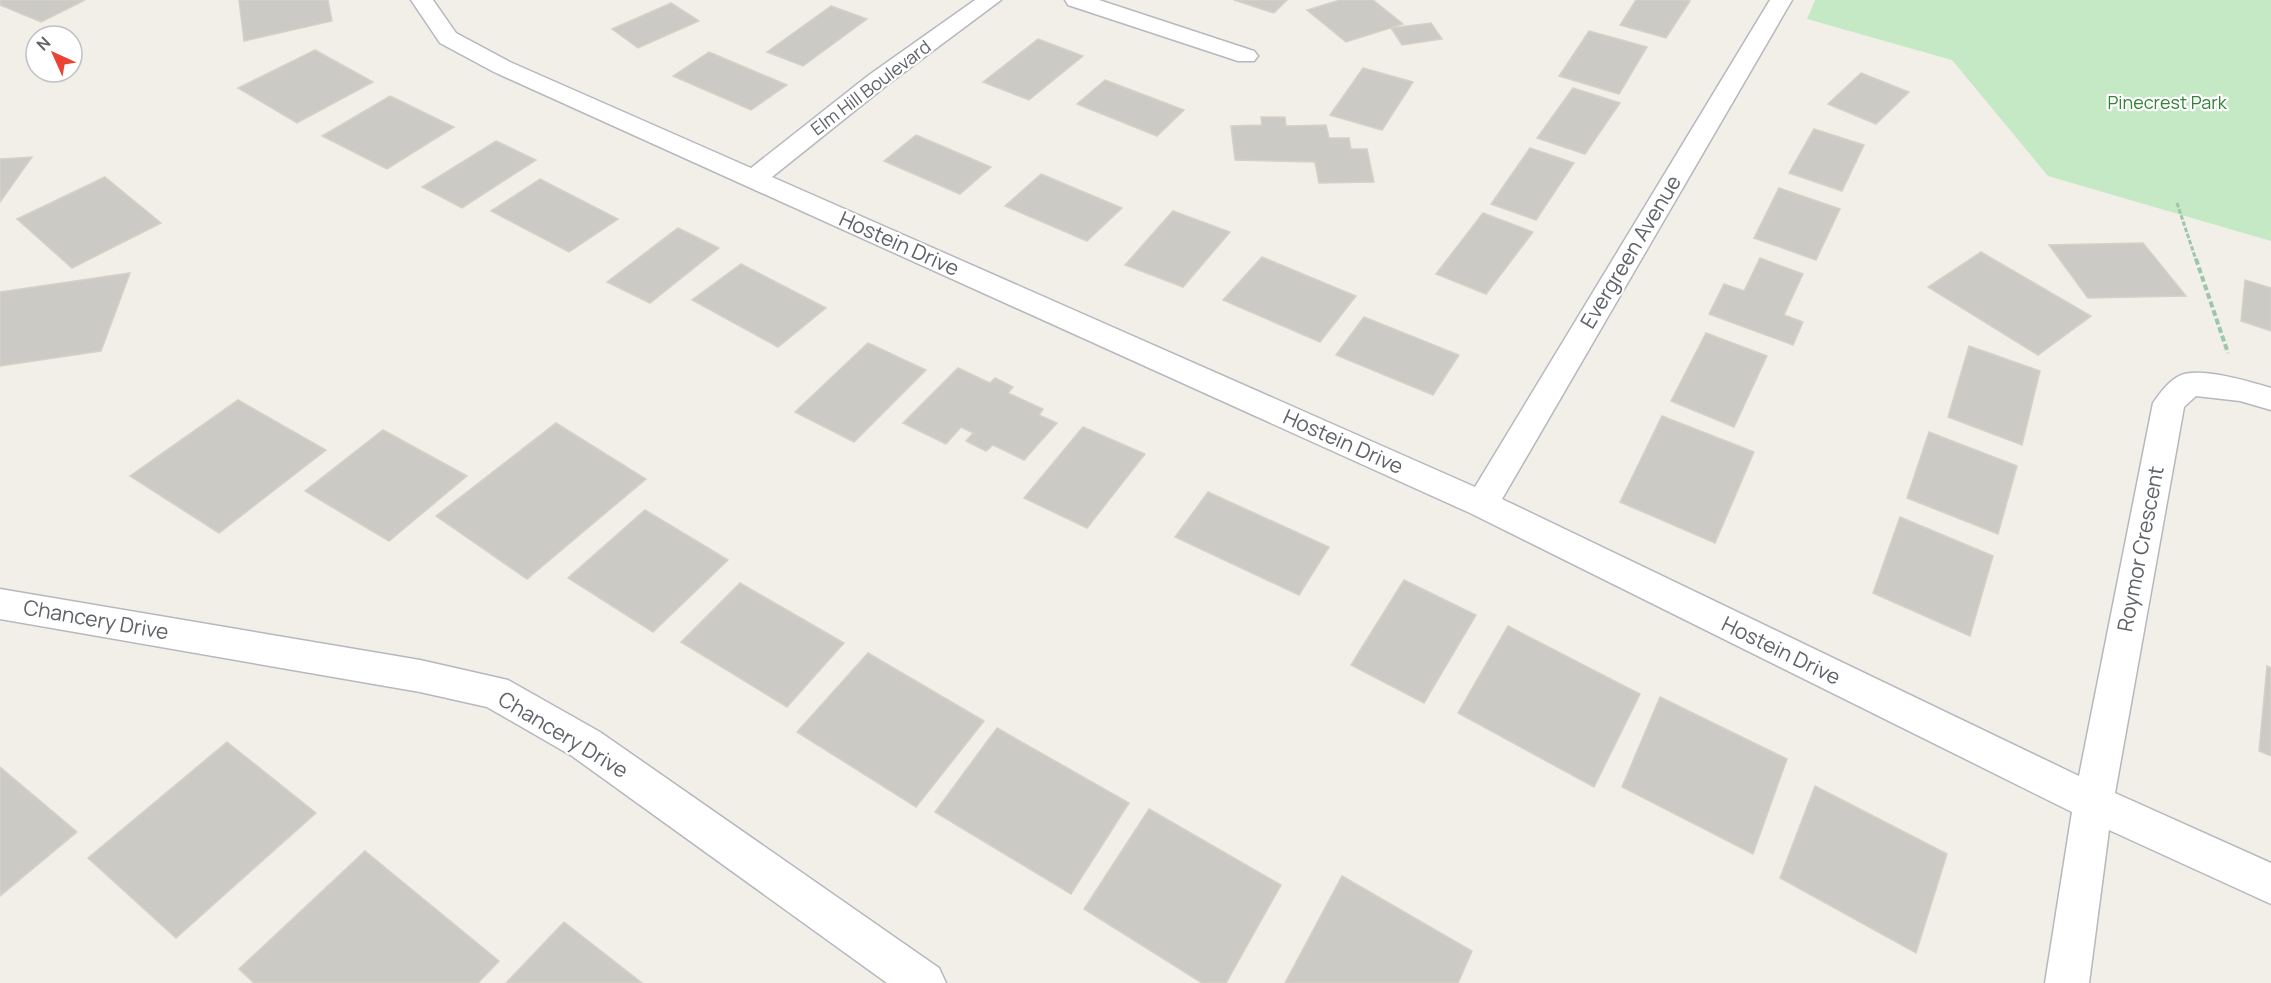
<svg xmlns="http://www.w3.org/2000/svg" width="2271" height="983" font-family="Manrope,sans-serif">
  <rect width="100%" height="100%" fill="#f1efe8"/>
  <polygon fill="#c5e8c5" points="1815,0 2271,0 2271,241 2048,176 1952,60 1807,19"/>
  <g fill="#cccac5" stroke="#d6d1c6" stroke-width="1.5">
    <polygon points="0,0 85,0 41,22 0,5"/>
    <polygon points="239,0 328,0 332,21 244,41"/>
    <polygon points="1234,0 1287,0 1274,13"/>
    <polygon points="1340,0 1373,0 1403,24 1346,42 1307,10"/>
    <polygon points="1636,0 1685,0 1690,1 1666,38 1620,25"/>
    <polygon points="671,3 699,21 638,48 612,29"/>
    <polygon points="831,6 867,19 803,66 767,52"/>
    <polygon points="1431,23 1442,39 1402,45 1391,28"/>
    <polygon points="1589,31 1647,47 1619,94 1559,76"/>
    <polygon points="1038,39 1083,56 1029,100 983,82"/>
    <polygon points="315,50 373,82 297,123 238,88"/>
    <polygon points="709,52 787,85 751,110 673,76"/>
    <polygon points="1363,68 1413,82 1382,130 1330,115"/>
    <polygon points="1861,73 1909,92 1876,124 1828,104"/>
    <polygon points="1105,80 1184,110 1157,136 1077,104"/>
    <polygon points="1573,88 1620,103 1585,154 1537,138"/>
    <polygon points="390,96 454,127 387,169 322,136"/>
    <polygon points="1261,117 1285,117 1286,126 1326,125 1329,138 1349,138 1351,149 1367,149 1374,182 1319,183 1315,162 1235,160 1231,126 1262,125"/>
    <polygon points="1814,129 1864,145 1842,191 1789,173"/>
    <polygon points="916,135 991,167 960,194 884,161"/>
    <polygon points="496,141 536,160 462,208 422,187"/>
    <polygon points="1530,148 1574,163 1536,220 1491,204"/>
    <polygon points="32,157 0,202 0,159"/>
    <polygon points="1041,174 1122,208 1087,241 1005,206"/>
    <polygon points="105,177 161,223 72,268 17,219"/>
    <polygon points="540,179 618,219 569,252 491,211"/>
    <polygon points="1779,188 1840,209 1816,260 1754,238"/>
    <polygon points="1173,211 1230,232 1183,287 1125,265"/>
    <polygon points="1483,213 1533,232 1486,294 1436,274"/>
    <polygon points="678,228 719,248 650,303 607,282"/>
    <polygon points="2143,243 2186,296 2088,298 2049,245"/>
    <polygon points="1981,252 2091,316 2038,355 1928,287"/>
    <polygon points="1262,257 1356,296 1320,342 1223,300"/>
    <polygon points="1760,258 1803,274 1784,315 1803,322 1793,345 1709,314 1724,284 1744,291"/>
    <polygon points="741,264 826,308 778,347 692,300"/>
    <polygon points="130,273 101,351 0,366 0,292"/>
    <polygon points="2245,280 2271,288 2271,331 2241,321"/>
    <polygon points="1364,317 1459,355 1433,395 1336,355"/>
    <polygon points="1706,333 1767,356 1734,427 1671,401"/>
    <polygon points="868,343 926,370 854,442 795,412"/>
    <polygon points="1969,346 2040,371 2022,445 1948,417"/>
    <polygon points="958,368 990,383 995,378 1013,387 1008,393 1043,409 1039,415 1057,423 1024,460 993,445 986,451 966,441 973,433 961,427 946,444 903,423"/>
    <polygon points="238,400 326,450 219,533 130,476"/>
    <polygon points="1662,416 1754,452 1715,543 1620,502"/>
    <polygon points="556,423 646,479 527,579 436,516"/>
    <polygon points="1083,427 1145,454 1087,528 1024,498"/>
    <polygon points="383,430 467,476 389,541 305,491"/>
    <polygon points="1929,432 2017,466 1998,534 1907,498"/>
    <polygon points="1208,492 1329,547 1299,595 1175,537"/>
    <polygon points="645,510 728,560 653,632 568,578"/>
    <polygon points="1900,517 1993,556 1970,636 1873,593"/>
    <polygon points="1404,580 1476,615 1424,703 1351,665"/>
    <polygon points="740,583 844,643 787,707 681,642"/>
    <polygon points="1508,626 1640,694 1594,787 1458,713"/>
    <polygon points="868,653 984,721 916,807 797,732"/>
    <polygon points="2267,666 2271,668 2271,756 2259,751"/>
    <polygon points="1660,697 1787,759 1753,854 1622,787"/>
    <polygon points="997,728 1129,803 1071,894 935,812"/>
    <polygon points="227,742 316,813 176,938 88,858"/>
    <polygon points="0,767 77,832 0,896"/>
    <polygon points="1815,786 1947,854 1916,953 1780,878"/>
    <polygon points="1149,809 1281,885 1226,983 1202,983 1084,909"/>
    <polygon points="365,851 499,961 478,983 254,983 239,969"/>
    <polygon points="1342,876 1472,951 1458,983 1285,983"/>
    <polygon points="564,922 642,983 506,983"/>
  </g>
  <g fill="none" stroke-linecap="round" stroke-linejoin="round">
    <defs>
      <g id="minor">
        <path d="M411 0H433L456 33 510 62 751 168 869 75 975 0H1001L887 85 772 177 1475 487 1770 0H1792L1502 499 2079 776 2153 403C2159 394 2169 381 2179 376 2198 366 2251 382 2271 388V410L2240 401 2196 396 2184 407 2115 793 2271 863V904L2109 830 2089 983H2045L2072 812 1470 513 494 72 440 43Z"/>
        <polygon points="1065,0 1099,0 1254,51 1258,56 1254,61 1238,61 1068,5"/>
        <polygon points="0,589 420,660 508,680 600,732 939,968 946,983 887,983 572,756 487,707 420,692 0,619"/>
      </g>
    </defs>
    <use href="#minor" stroke="#b5b8bc" stroke-width="3"/>
    <polyline stroke="#9cc7a9" stroke-width="3" stroke-dasharray="4.5 2" stroke-linecap="butt" points="2177,203 2196,260"/>
    <polyline stroke="#9cc7a9" stroke-width="4" stroke-dasharray="6 3" stroke-linecap="butt" points="2196,259 2228,353"/>
    <use href="#minor" fill="#fff" fill-rule="evenodd"/>
  </g>
  <g text-anchor="middle" stroke-width="4.5" stroke-linejoin="round" paint-order="stroke">
    <g font-size="18" fill="#5f6368" stroke="#fff">
      <text transform="translate(871 88) rotate(-37)" y="6">Elm Hill Boulevard</text>
    </g>
    <g font-size="18" fill="#348238" stroke="#fff">
      <text x="2167" y="109">Pinecrest Park</text>
    </g>
    <g font-size="21" fill="#5f6368" stroke="#fff">
      <text transform="translate(899 244) rotate(24)" y="7">Hostein Drive</text>
      <text transform="translate(1631 252) rotate(-59)" y="7">Evergreen Avenue</text>
      <text transform="translate(1343 442) rotate(24)" y="7">Hostein Drive</text>
      <text transform="translate(2141 549) rotate(-79)" y="7">Roymor Crescent</text>
      <text transform="translate(96 620) rotate(10)" y="7">Chancery Drive</text>
      <text transform="translate(1781 651) rotate(26)" y="7">Hostein Drive</text>
      <text transform="translate(563 735) rotate(31)" y="7">Chancery Drive</text>
    </g>
  </g>
  <g transform="translate(54 54) rotate(315)"><circle r="28" fill="#ffffff" stroke="#bfc1c3" stroke-width="1.5"/>
  <path d="M0-4.5L10 22L0 15L-10 22Z" fill="#ea4335"/>
  <text y="-9" font-size="16" font-weight="bold" text-anchor="middle" fill="#5f6368">N</text>
  </g>
</svg>
